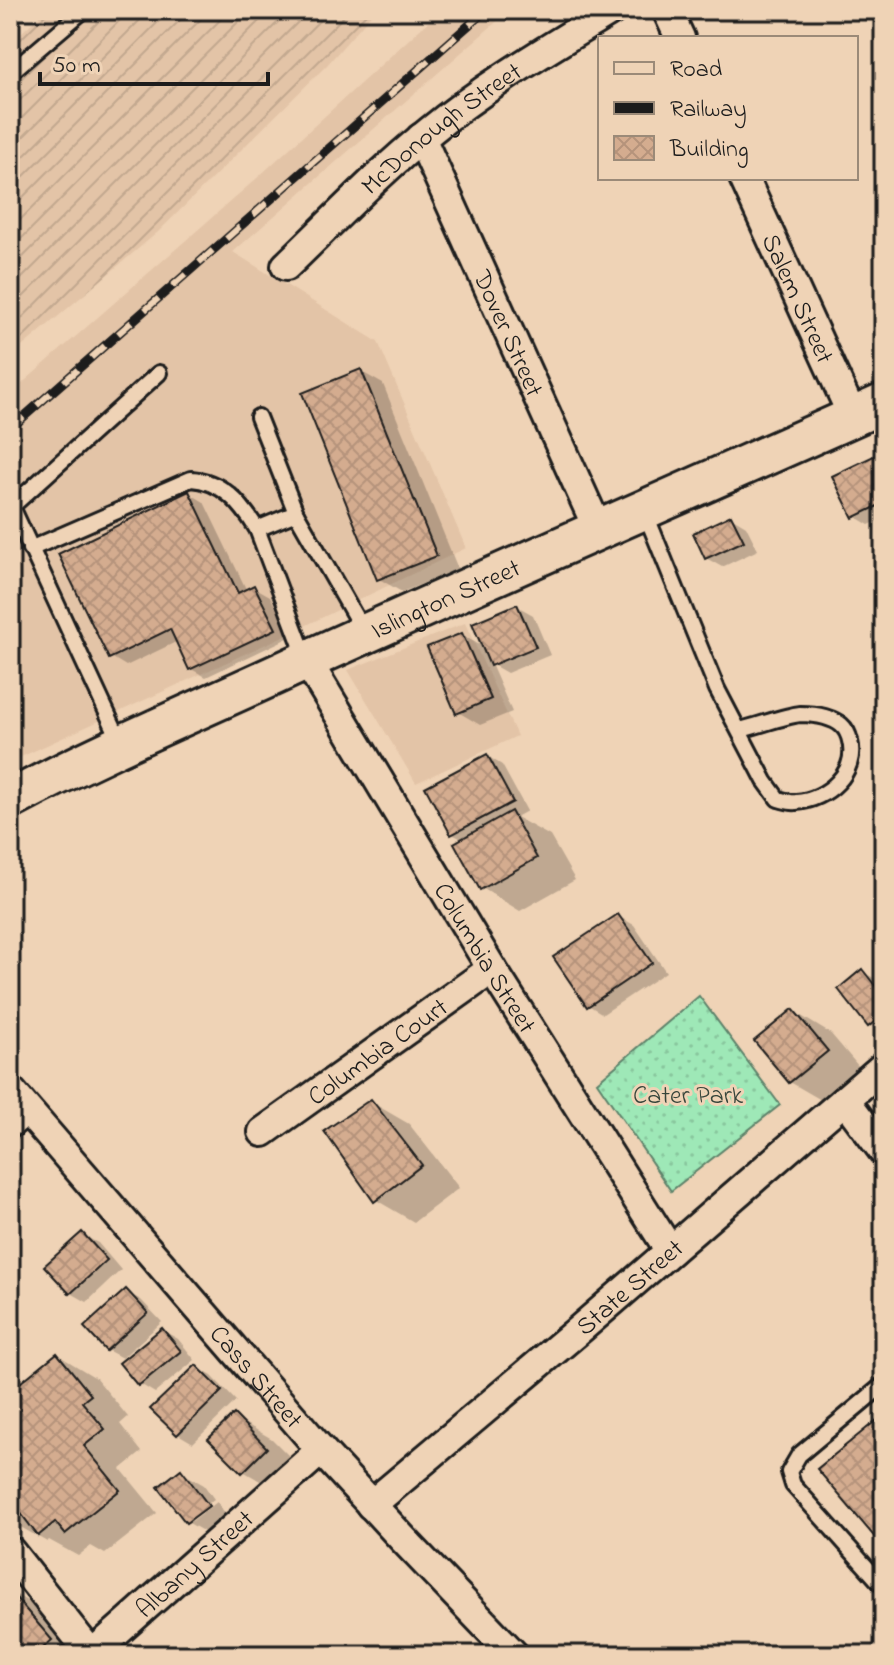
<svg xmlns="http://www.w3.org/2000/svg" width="894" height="1665" font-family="'Indie Flower',sans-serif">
  <defs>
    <pattern id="industrial-furrows" width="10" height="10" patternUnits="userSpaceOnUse" patternTransform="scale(2)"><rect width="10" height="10" fill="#e3c4a7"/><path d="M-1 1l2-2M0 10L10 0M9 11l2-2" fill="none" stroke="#c2a88f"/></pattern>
    <pattern id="grass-dots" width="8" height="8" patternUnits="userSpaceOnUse" patternTransform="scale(2)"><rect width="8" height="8" fill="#9ee8b7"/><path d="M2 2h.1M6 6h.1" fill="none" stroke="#88c69d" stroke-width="1.8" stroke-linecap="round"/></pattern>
    <pattern id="building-cross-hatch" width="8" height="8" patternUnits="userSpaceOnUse" patternTransform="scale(2)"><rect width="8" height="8" fill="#d4ac8f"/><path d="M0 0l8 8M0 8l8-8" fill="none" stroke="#b5937b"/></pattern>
  </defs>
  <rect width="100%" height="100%" fill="#efd3b6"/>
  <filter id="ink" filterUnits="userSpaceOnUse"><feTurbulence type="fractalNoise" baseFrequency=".0125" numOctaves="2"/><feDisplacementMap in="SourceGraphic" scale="16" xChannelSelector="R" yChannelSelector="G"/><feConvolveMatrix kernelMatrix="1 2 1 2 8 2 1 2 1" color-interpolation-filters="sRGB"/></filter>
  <g filter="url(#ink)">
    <g fill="#e3c4a7">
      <polygon points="441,10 510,10 233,252 378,342 466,548 288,634 10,762 10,394 256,179"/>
      <polygon points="465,623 517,736 416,783 348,670"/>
    </g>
    <polygon fill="url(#industrial-furrows)" points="46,10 375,10 327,65 158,232 10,357 10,43"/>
    <polygon fill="url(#grass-dots)" stroke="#5d826a" stroke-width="2" points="699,996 780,1105 671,1191 597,1082"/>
    <g fill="#0003">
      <polygon points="360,371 383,384 458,569 402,592 379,579"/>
      <polygon points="884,454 884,518 869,525 854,516"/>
      <polygon points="189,493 204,502 247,591 254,587 270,596 290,637 206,677 191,669 178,641 126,666 111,657"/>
      <polygon points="731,517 746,526 758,550 722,567 706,558"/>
      <polygon points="517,606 533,615 550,655 507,673 491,664 512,712 480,725 458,712 462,635 485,648"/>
      <polygon points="487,756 502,765 527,811 516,817 550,836 575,880 520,911 482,888 464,840 452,834"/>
      <polygon points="618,916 634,925 666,972 603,1014 588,1005"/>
      <polygon points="862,972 878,980 884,989 884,1034 870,1025"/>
      <polygon points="793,1011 831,1034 865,1074 828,1104 790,1082"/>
      <polygon points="371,1102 409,1124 459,1188 414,1222 376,1200"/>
      <polygon points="82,1235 98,1243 121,1270 87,1302 71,1293"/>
      <polygon points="126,1292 141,1300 162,1322 122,1358 107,1350"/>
      <polygon points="162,1330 178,1339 195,1360 155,1393 140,1384"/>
      <polygon points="58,1355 96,1378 128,1417 120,1424 142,1452 121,1469 157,1513 105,1554 91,1546 78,1556 49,1540 47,1542 10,1521 10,1392"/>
      <polygon points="196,1367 212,1376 236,1401 193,1443 178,1434"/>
      <polygon points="234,1417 272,1439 304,1471 281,1493 243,1471"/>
      <polygon points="181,1472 204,1485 214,1499 192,1516 192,1521 217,1502 230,1520 210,1535 187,1522"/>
      <polygon points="10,1591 37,1607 78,1655 10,1655"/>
    </g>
    <g fill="url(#building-cross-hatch)" stroke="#1c1c1c" stroke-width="2">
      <polygon points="361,369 437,556 377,580 302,393"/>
      <polygon points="884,451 884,503 853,518 832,476"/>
      <polygon points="189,491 238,593 254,585 276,629 189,670 170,629 109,659 58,554"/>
      <polygon points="731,515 744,541 705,559 693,533"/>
      <polygon points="517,604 536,647 490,666 472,623"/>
      <polygon points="462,633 491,699 456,714 427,647"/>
      <polygon points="487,754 513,802 451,835 425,787"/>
      <polygon points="511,811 537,858 480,890 454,843"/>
      <polygon points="618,914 652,963 587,1007 553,957"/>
      <polygon points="862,969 884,997 884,1014 868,1027 838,989"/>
      <polygon points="793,1009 828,1051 789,1083 754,1041"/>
      <polygon points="371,1099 422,1165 374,1202 324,1131"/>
      <polygon points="82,1232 107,1260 70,1294 44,1266"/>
      <polygon points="126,1289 148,1313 106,1351 84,1327"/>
      <polygon points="162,1328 181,1351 138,1386 119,1363"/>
      <polygon points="57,1353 91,1395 82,1402 105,1429 84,1446 120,1490 65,1534 55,1522 38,1536 19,1511 10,1518 10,1391"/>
      <polygon points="196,1365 222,1391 177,1435 150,1409"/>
      <polygon points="234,1414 267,1448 242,1473 208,1439"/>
      <polygon points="884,1414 884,1535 878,1541 817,1469"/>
      <polygon points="181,1469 209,1506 186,1523 158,1487"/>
      <polygon points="10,1591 52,1640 42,1649 48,1655 10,1655"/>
    </g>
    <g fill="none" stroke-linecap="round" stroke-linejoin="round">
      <defs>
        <g id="lane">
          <polyline points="10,73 84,10"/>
          <polyline points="258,417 296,513 365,634"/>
          <polyline points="12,507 121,743"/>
          <polyline points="10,508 159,373"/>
          <path d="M644 510 717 689 765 781 778 799C783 800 791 803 796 802 827 800 858 772 850 741 847 726 838 721 825 717 818 715 808 714 800 714 783 716 758 726 740 730"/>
          <polyline points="257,529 296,513"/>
          <path d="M30 549 191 479C222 481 241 503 257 529L307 661"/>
          <polyline points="10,1132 32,1114"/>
          <polyline points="884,1384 799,1455 789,1472 793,1485 884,1587"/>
        </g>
        <g id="street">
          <polyline points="667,10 680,38"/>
          <path id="s1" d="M421 138 598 529"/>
          <path id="s2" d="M744 178 853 417"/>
          <path id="s3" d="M286 266C333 221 378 173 429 132 486 85 550 48 612 10"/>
          <path id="s4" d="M307 661 492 969 670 1251"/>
          <path id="s5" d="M10 1090 321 1450 403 1539 514 1655"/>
          <polyline points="845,1100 884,1152"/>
          <path id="s6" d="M263 1132 492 969"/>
          <path id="s7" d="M371 1505 580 1329 884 1066"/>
          <polyline points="10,1551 92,1655"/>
          <path id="s8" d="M91 1655 321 1450"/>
        </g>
        <g id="secondary">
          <path id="s9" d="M10 800C101 751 197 711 290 668 487 578 686 492 884 403"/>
        </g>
      </defs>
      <use href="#lane" stroke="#1c1c1c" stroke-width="20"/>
      <use href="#street" stroke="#1c1c1c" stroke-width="34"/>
      <use href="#secondary" stroke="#1c1c1c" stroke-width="44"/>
      <use href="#lane" stroke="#efd3b6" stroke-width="14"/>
      <use href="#street" stroke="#efd3b6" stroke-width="28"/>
      <use href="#secondary" stroke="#efd3b6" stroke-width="38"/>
      <defs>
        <polyline id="rail" points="10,429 486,10"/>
      </defs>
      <use href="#rail" stroke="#1c1c1c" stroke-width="9"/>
      <use href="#rail" stroke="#efd3b6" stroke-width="6" stroke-dasharray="18" stroke-linecap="butt"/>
    </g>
  </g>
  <g text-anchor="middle" stroke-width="6" stroke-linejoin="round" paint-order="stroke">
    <g font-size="26" fill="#1c1c1c" stroke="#efd3b6">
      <text dy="9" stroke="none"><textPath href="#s3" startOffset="208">McDonough Street</textPath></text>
      <text dy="9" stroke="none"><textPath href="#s2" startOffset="132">Salem Street</textPath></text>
      <text dy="9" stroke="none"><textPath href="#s1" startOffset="214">Dover Street</textPath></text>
      <text dy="9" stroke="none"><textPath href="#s9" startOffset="480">Islington Street</textPath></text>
      <text dy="9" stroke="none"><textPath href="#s4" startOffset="346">Columbia Street</textPath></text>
      <text dy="9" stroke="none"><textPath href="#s6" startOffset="140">Columbia Court</textPath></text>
      <text dy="9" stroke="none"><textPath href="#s7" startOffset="338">State Street</textPath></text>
      <text dy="9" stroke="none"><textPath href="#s5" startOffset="378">Cass Street</textPath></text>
      <text dy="9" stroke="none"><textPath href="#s8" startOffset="138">Albany Street</textPath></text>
    </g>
    <g font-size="26" fill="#36453b" stroke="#efd3b6">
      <text x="688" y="1103">Cater Park</text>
    </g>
  </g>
  <rect width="894" height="1665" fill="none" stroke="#efd3b6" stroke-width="40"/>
  <rect x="20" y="20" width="854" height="1625" fill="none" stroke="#1c1c1c" stroke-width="3" filter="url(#ink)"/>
  <rect x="598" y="36" width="260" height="144" fill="#efd3b6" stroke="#9b8a78" stroke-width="2"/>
  <rect x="614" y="62" width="40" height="12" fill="#efd3b6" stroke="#9b8a78" stroke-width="2"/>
  <text x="670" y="76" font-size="24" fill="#1c1c1c">Road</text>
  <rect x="614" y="102" width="40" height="12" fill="#1c1c1c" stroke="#9b8a78" stroke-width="2"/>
  <text x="670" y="116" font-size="24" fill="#1c1c1c">Railway</text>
  <rect x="614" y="136" width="40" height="24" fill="url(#building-cross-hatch)" stroke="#9b8a78" stroke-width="2"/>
  <text x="670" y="156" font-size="24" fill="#1c1c1c">Building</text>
  <path d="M40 72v12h228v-12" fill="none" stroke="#1c1c1c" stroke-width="4"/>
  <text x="52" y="72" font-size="24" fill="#1c1c1c" stroke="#efd3b6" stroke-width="6" paint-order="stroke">50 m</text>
</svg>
